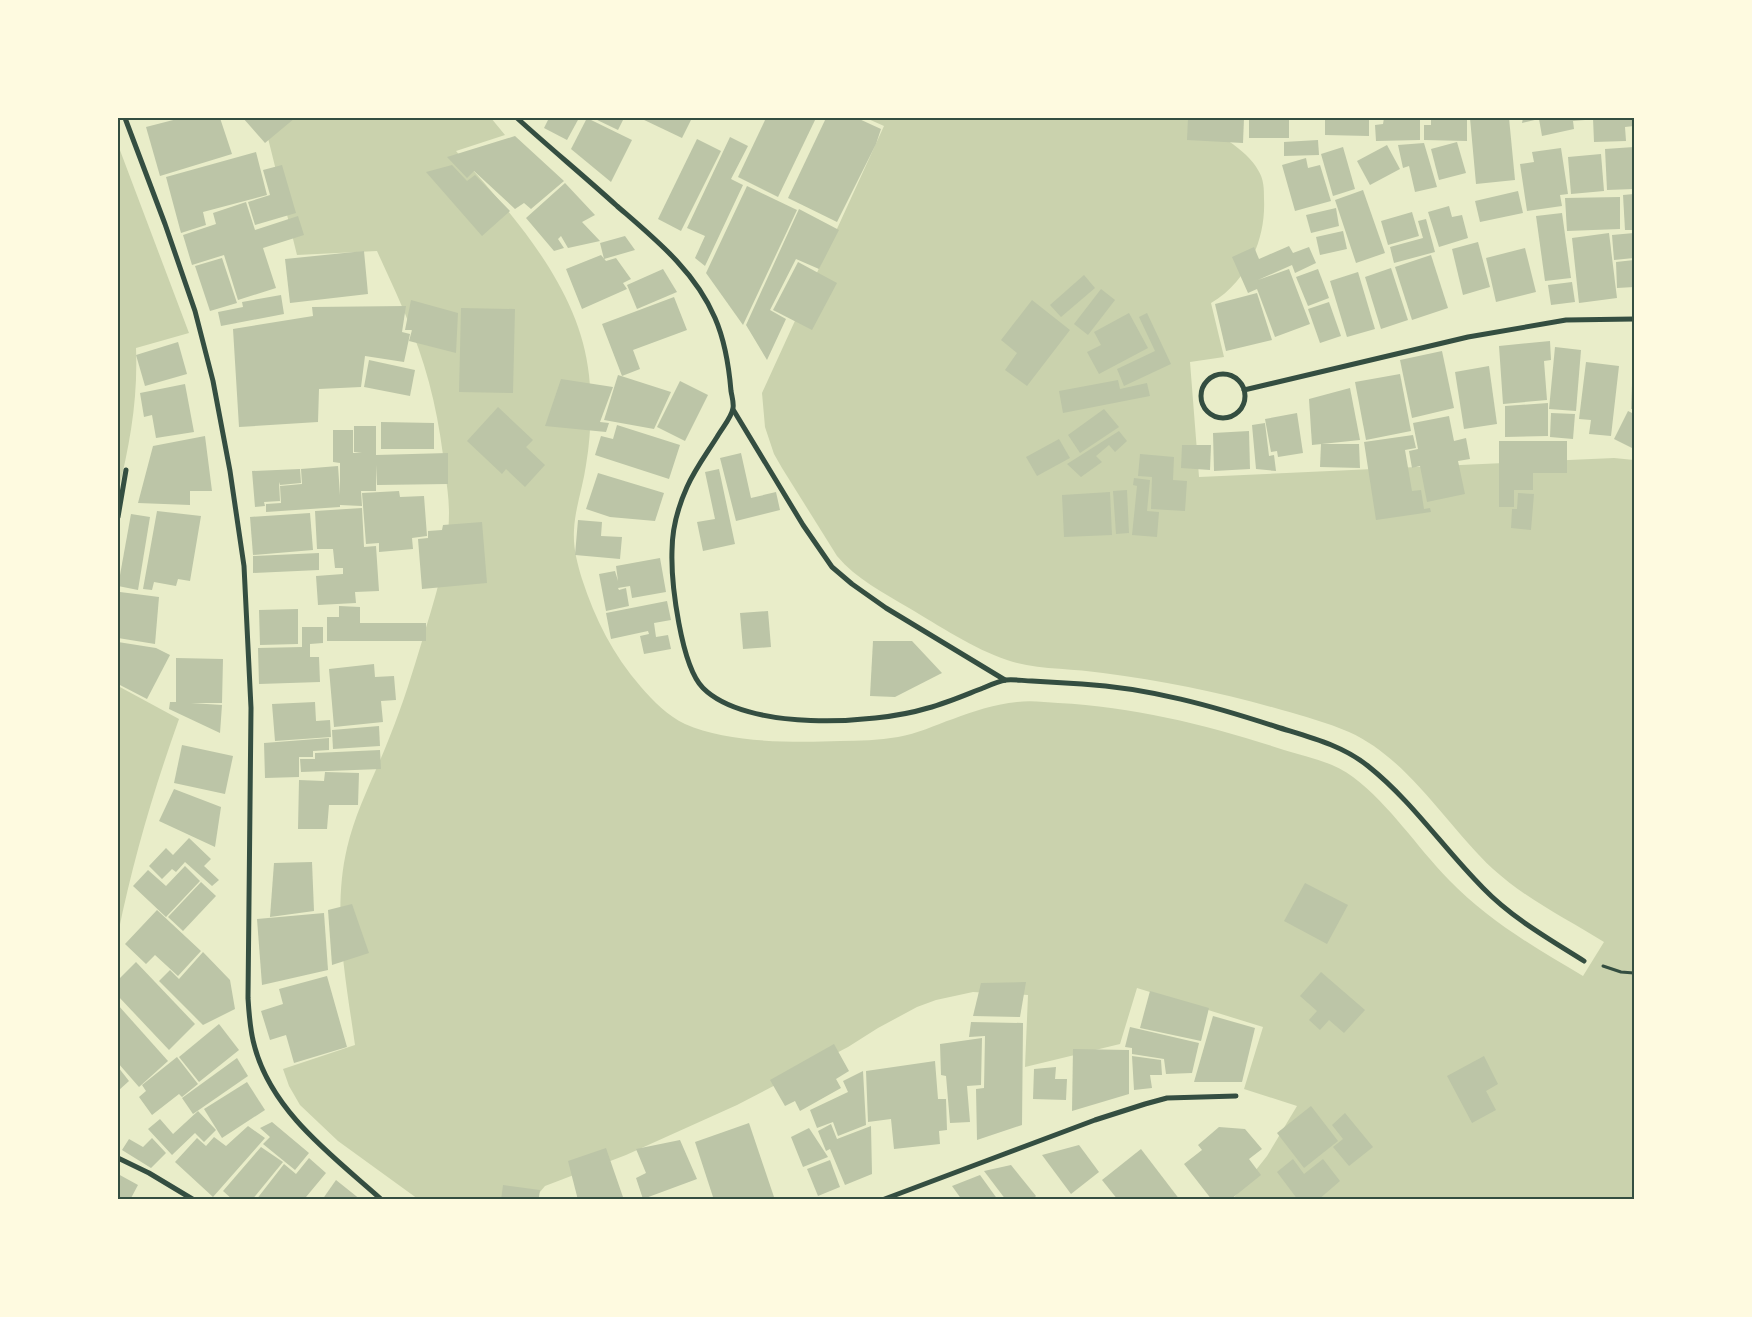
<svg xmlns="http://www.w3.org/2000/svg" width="1752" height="1317" font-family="'Exo 2',sans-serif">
  <rect width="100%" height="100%" fill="#e9edc9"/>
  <g fill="#cad2ad">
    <path d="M263 118H491L505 135 456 151C511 213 580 287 589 375 592 404 591 436 586 465 583 487 575 508 574 530 573 548 577 562 582 579 595 619 613 655 641 687 653 701 668 716 685 724 728 743 794 743 840 741 859 741 879 740 898 737 917 734 935 725 953 719 974 711 995 704 1017 702 1030 700 1045 702 1058 703 1136 707 1211 726 1284 750 1307 757 1334 762 1353 777 1391 806 1416 846 1449 880 1488 920 1535 948 1583 976L1604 942C1567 919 1526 899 1493 869 1446 825 1409 759 1349 732 1328 723 1304 716 1282 710 1223 693 1164 681 1103 673 1073 668 1036 670 1007 660 974 649 938 625 909 608 884 593 856 579 837 556L782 468 774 454 765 427 762 393 884 126 866 118H1193C1212 131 1247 149 1258 170 1264 179 1264 189 1264 199 1266 240 1247 282 1211 303L1224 357 1190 362 1199 477 1614 458 1634 460V1199H1233L1267 1156 1297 1106 1244 1089 1263 1027 1137 988 1120 1044 1025 1067 1028 995 973 992 936 1000 917 1007 878 1028 848 1047 737 1105 626 1155 545 1186 534 1199H418L338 1141 300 1105 289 1086 283 1069 355 1045C346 981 332 912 347 848 356 809 376 773 390 736 403 704 413 671 423 638 435 598 449 555 449 513 449 499 447 485 445 472 440 423 430 376 412 331 402 304 389 278 377 251L297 255Z"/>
    <path d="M118 145 189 333 136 348C138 400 130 443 118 493Z"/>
    <path d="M118 686 179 719C154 789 133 860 118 934Z"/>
  </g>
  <g fill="#bcc5a7">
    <polygon points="181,118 220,118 232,154 160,176 146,127"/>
    <polygon points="243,118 295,118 265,143"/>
    <polygon points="549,118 579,118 567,140 544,128"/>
    <polygon points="587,118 632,140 611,182 571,149"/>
    <polygon points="593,118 624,118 618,130"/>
    <polygon points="640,118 692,118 682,138"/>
    <polygon points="766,118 816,118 778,197 738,177"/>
    <polygon points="826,118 857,118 881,129 876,144 837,222 788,198"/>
    <polygon points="1188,118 1244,118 1243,143 1187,140"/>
    <rect x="1249" y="118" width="40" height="20"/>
    <polygon points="1325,118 1369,118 1369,136 1325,135"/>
    <polygon points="1384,118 1420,118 1420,140 1376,141 1375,125 1383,124"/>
    <polygon points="1431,118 1467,118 1467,141 1424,140 1424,125 1431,125"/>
    <polygon points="1470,118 1509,118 1515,180 1476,184"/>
    <polygon points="1523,118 1585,118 1585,120 1573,121 1574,129 1542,136 1539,119 1522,123"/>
    <polygon points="1593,118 1634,118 1634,126 1625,127 1626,141 1594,142"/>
    <polygon points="515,136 564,181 531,209 524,203 515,209 474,171 467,178 447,157"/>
    <polygon points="730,137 748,146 731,179 743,185 705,266 695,258 705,236 687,228"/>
    <polygon points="697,139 721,151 681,231 658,219"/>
    <polygon points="1318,140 1319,155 1284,156 1284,142"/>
    <polygon points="1457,142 1466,173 1439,180 1431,149"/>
    <polygon points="1424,143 1437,187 1415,192 1409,166 1403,168 1398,145"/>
    <polygon points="1387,145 1400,169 1370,185 1357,161"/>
    <polygon points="1343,147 1355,189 1333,196 1321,154"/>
    <polygon points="1634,147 1634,189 1607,190 1605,149"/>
    <polygon points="1561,148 1568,194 1560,195 1562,206 1527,211 1520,164 1534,162 1532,152"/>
    <polygon points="256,152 267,195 203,212 206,225 181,233 166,177"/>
    <polygon points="1601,154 1604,191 1571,194 1568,157"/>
    <polygon points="1306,158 1308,168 1320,165 1331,201 1295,211 1282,165"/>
    <polygon points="282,165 296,213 255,225 248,202 270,195 263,170"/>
    <polygon points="452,165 467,181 475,175 510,211 482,236 426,172"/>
    <polygon points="565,183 595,215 582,222 600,241 568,248 561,236 558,239 564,248 554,251 526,218"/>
    <polygon points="747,186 797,210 743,325 706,273"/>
    <polygon points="1363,190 1385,253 1356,263 1335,200"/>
    <polygon points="1518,191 1523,213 1480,222 1475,201"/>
    <polygon points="1634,194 1634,230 1625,230 1623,195"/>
    <polygon points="1620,197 1620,229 1567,231 1565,198"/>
    <polygon points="246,202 255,230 298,216 304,235 263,248 276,288 238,300 224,255 192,265 183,235 216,224 213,213"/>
    <polygon points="1449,206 1452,217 1462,215 1468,238 1439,247 1428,212"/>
    <polygon points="1336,208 1339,226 1311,233 1306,215"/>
    <polygon points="799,209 839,230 819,269 796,259 770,310 786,319 767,360 746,325"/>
    <polygon points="1412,212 1419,236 1388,245 1381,221"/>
    <polygon points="1562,213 1571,278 1545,281 1536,216"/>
    <polygon points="1426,219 1435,252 1394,263 1390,247 1423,238 1418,221"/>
    <polygon points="1343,231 1347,249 1320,255 1316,237"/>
    <polygon points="1609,233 1617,298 1579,303 1572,238"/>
    <polygon points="1634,233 1634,258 1614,260 1612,235"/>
    <polygon points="625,236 635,250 604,259 600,243"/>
    <polygon points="1478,242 1490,287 1463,295 1452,249"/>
    <polygon points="1289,246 1293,253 1309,247 1316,263 1295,273 1292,265 1258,280 1289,269 1310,324 1275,337 1257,289 1248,293 1232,257 1254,247 1259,259"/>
    <polygon points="1525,248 1536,292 1496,302 1486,258"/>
    <polygon points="364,251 368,294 290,303 285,259"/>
    <polygon points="601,255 606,261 616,258 631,279 623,283 627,289 582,309 566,269"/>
    <polygon points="1431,255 1448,308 1412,320 1395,267"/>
    <polygon points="222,258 237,303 210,311 195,266"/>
    <polygon points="1634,260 1634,287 1617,288 1616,262"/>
    <polygon points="798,262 837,283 812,330 773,310"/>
    <polygon points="1391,268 1408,320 1381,329 1365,277"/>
    <polygon points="663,269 677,292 637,309 627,285"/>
    <polygon points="1318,269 1329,298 1308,306 1296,277"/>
    <polygon points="1358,272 1375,329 1347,337 1330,281"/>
    <polygon points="1084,275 1095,288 1061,317 1050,305"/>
    <polygon points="1572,282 1575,302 1551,305 1548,285"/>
    <polygon points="1101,289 1115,300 1088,335 1074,324"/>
    <polygon points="1257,293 1272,340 1226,351 1215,304"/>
    <polygon points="281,295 284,314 221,326 218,312 243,307 242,302"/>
    <polygon points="674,297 687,330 633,350 640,369 622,376 602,324"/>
    <polygon points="411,300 458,313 456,353 409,341 412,330 405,330"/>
    <polygon points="1032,300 1070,330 1027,386 1005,370 1017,353 1001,340"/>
    <polygon points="1329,302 1341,336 1320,343 1308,309"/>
    <polygon points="406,306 402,332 410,334 404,362 365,356 361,387 319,389 318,422 239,427 233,329 313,316 312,307"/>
    <polygon points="461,308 515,309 513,393 459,392"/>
    <polygon points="1129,313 1148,348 1099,374 1087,352 1101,345 1094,332"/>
    <polygon points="1147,313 1171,364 1124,386 1117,369 1155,351 1139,317"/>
    <polygon points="1550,341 1551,360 1544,361 1547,400 1503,404 1499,346"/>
    <polygon points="178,342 187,374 145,386 136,355"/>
    <polygon points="1555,347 1581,350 1576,411 1549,409"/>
    <polygon points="1442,351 1454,408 1412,418 1400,360"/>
    <polygon points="1633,359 1634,359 1634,409 1631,409"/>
    <polygon points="369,360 415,370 410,396 364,387"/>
    <polygon points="1586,362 1619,366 1611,436 1589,434 1591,420 1579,419"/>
    <polygon points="1489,366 1497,424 1464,429 1455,372"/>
    <polygon points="1400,374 1411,431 1366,440 1355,382"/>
    <polygon points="618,375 671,392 654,429 604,420"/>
    <polygon points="561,379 613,387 600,422 609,423 606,432 545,426"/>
    <polygon points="1118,380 1120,389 1147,383 1150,396 1063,413 1059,391"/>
    <polygon points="680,381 708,395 685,441 657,427"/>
    <polygon points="185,384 194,432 156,438 152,415 144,417 140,393"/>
    <polygon points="1350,388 1360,440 1312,445 1309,399"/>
    <polygon points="1548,403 1548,436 1505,437 1505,406"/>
    <polygon points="498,407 533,440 526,447 545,465 525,487 506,469 502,474 467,441"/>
    <polygon points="1104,409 1119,427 1080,453 1068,435"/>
    <polygon points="1628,411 1634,414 1634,449 1614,439"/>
    <polygon points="1297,413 1303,453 1278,457 1277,451 1271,452 1265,419"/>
    <polygon points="1551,413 1575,414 1573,439 1550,437"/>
    <polygon points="1449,416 1454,441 1466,438 1470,459 1458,461 1465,494 1427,502 1420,466 1412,468 1409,451 1418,449 1413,423"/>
    <polygon points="381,422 434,423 434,449 381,449"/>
    <polygon points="1265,423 1269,456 1274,455 1276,471 1256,469 1252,425"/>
    <polygon points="617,425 680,445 669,479 595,455 601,436 613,439"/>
    <polygon points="354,426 376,426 376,455 448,453 448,484 377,485 376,465 376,491 361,491 362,506 340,505 340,507 266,512 266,504 281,503 280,486 302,484 301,469 338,466 340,495 340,463 333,462 333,430 353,430 353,453 362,453 354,452"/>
    <polygon points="1119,431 1127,441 1115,452 1109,445 1096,456 1102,462 1081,477 1067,464"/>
    <polygon points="1249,431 1250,469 1214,471 1213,433"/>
    <polygon points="1413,435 1416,448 1405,450 1412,491 1421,490 1424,509 1430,508 1431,512 1376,520 1364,442"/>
    <polygon points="205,436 212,491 190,491 190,505 138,503 153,446"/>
    <polygon points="1059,439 1070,458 1037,476 1026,457"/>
    <polygon points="1499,441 1567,441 1567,473 1533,473 1533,490 1514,490 1514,507 1499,507"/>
    <polygon points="1321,444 1359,444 1360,468 1320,467"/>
    <polygon points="1182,445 1211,445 1210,470 1181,468"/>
    <polygon points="741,453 751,498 776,492 780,510 736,521 720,458"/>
    <polygon points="1140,454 1174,457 1173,480 1187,481 1185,511 1151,509 1152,477 1138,476"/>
    <polygon points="300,469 301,483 280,485 279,482 280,501 264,502 265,506 255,507 252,471"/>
    <polygon points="719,469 735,544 703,551 697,522 715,519 705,472"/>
    <polygon points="598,473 664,493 655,521 610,517 586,509"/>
    <polygon points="1134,478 1150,480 1147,511 1159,512 1157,537 1132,535 1137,486 1133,485"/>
    <polygon points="1127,490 1129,533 1116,534 1113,491"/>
    <polygon points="399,491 400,497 424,496 427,536 412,538 413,549 379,552 379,543 366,544 362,493"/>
    <polygon points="1110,492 1112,535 1064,537 1062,495"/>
    <polygon points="1518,493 1534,494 1531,530 1511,528 1512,509 1517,509"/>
    <polygon points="362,508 364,547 376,546 379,591 355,592 356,603 318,605 316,576 343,574 343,568 335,568 333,549 317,549 315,511"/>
    <polygon points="157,511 201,516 190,581 178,579 176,586 154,582 152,590 143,589"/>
    <polygon points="310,513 313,550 253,555 250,517"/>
    <polygon points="131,514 150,517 138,590 118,586"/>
    <polygon points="578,520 602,522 601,536 622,537 620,559 575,555"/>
    <polygon points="482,522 487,583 422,589 418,539 428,538 428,531 442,530 443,525"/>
    <polygon points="319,553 319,570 253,573 253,556"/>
    <polygon points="660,558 666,592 632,598 630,586 618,588 619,590 626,588 629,606 606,611 599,574 615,571 618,581 616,566"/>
    <polygon points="120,592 159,597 155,644 118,638 118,607"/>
    <polygon points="667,601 671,620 654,623 656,637 668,635 671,649 644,654 640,636 649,634 648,631 611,639 606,613"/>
    <polygon points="339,606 360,607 360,623 426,623 426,641 327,641 327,617 339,617"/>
    <polygon points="298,609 298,644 260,645 259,610"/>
    <polygon points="768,611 771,647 743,649 740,613"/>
    <polygon points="302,627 323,627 323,643 310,644 310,657 319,657 320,682 259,684 258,648 302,647"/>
    <polygon points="873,641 912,641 942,673 895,697 870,696"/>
    <polygon points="118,642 156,648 170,655 147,699 118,684"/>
    <polygon points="176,658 223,659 222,703 191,703 222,705 220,733 169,709 170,702 176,702"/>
    <polygon points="374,664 375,677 394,676 396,700 381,701 383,722 334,727 329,669"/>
    <polygon points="315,702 316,721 330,720 331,737 275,741 272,704"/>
    <polygon points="379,726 380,746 333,749 332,730"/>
    <polygon points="329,738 329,750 313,751 313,757 299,757 299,777 265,778 264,743"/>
    <polygon points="182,745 233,756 225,794 174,783"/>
    <polygon points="380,750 381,769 301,772 300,759 315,759 315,753"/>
    <polygon points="325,772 359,773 358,805 329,805 327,829 298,829 299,780 324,781"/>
    <polygon points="174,789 221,807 215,847 159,821"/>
    <polygon points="189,838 211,859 204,866 219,880 212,886 185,862 176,872 172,869 162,879 149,866 166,848 173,855"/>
    <polygon points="312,862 314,911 270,917 274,863"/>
    <polygon points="185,866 200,881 166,917 133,886 148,870 166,886"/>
    <polygon points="201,882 216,896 183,931 168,917"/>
    <polygon points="1305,883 1348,905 1327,944 1284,921"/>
    <polygon points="352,904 369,953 332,965 328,910"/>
    <polygon points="157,910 201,951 178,976 155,955 146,964 125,944"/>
    <polygon points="324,913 328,970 262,985 257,919"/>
    <polygon points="203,952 230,980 235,1009 203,1025 159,981 170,970 179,979"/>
    <polygon points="136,962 195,1024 169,1050 118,996 118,980"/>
    <polygon points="1321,972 1365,1010 1344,1033 1329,1020 1320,1030 1309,1020 1317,1011 1300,996"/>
    <polygon points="327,976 347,1047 294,1063 286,1035 270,1040 261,1011 283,1004 279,989"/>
    <polygon points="1026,982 1020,1017 973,1016 981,983"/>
    <polygon points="1150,991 1209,1008 1201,1041 1140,1028"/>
    <polygon points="118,1005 168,1061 139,1087 118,1063"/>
    <polygon points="1213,1016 1255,1028 1242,1082 1194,1082"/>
    <polygon points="971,1022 1023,1023 1022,1125 977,1140 976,1089 984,1088 985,1036 969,1037"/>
    <polygon points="219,1024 239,1050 199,1082 179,1057"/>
    <polygon points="1130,1027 1199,1043 1192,1073 1166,1074 1164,1059 1132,1054 1132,1048 1125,1047"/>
    <polygon points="982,1038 981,1085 967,1086 970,1122 950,1123 946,1076 941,1075 940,1044"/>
    <polygon points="834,1044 849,1071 836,1079 841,1088 800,1111 795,1101 785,1106 770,1080"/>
    <polygon points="1073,1049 1129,1050 1129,1094 1072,1111"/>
    <polygon points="1132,1056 1161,1060 1162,1075 1150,1075 1152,1088 1134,1090"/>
    <polygon points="1484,1056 1498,1084 1486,1091 1496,1110 1472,1123 1447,1076"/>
    <polygon points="177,1057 198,1084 182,1097 179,1094 152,1115 139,1097 146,1091 142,1085"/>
    <polygon points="237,1058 248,1076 193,1114 182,1098"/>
    <polygon points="935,1061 938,1099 946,1099 947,1130 939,1131 940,1144 894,1149 891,1119 868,1122 866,1071"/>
    <polygon points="118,1067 129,1081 118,1091"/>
    <polygon points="1056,1067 1055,1079 1067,1079 1066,1100 1033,1099 1034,1069"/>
    <polygon points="863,1071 866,1125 838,1136 833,1122 817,1128 810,1110 848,1092 843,1081"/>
    <polygon points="247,1082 265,1110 222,1138 204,1109"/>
    <polygon points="1311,1106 1338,1141 1304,1168 1277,1133"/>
    <polygon points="198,1111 216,1130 204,1142 195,1133 172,1155 148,1129 160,1119 173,1134"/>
    <polygon points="1345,1113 1373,1147 1349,1166 1333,1147 1343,1139 1332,1125"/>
    <polygon points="272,1122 309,1153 295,1170 263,1144 270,1137 260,1128"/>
    <polygon points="749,1123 775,1200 714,1200 695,1142"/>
    <polygon points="831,1124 837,1139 871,1126 872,1174 845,1185 830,1149 826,1151 818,1131"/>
    <polygon points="248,1126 265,1138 213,1197 175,1162 197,1138 206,1146 214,1137 226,1146"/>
    <polygon points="1219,1127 1245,1129 1262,1149 1249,1159 1261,1175 1230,1200 1212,1200 1184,1164 1202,1150 1198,1145"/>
    <polygon points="809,1128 828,1157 803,1167 791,1137"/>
    <polygon points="152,1138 166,1153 151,1168 122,1150 129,1139 143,1147"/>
    <polygon points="680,1140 697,1179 643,1199 636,1178 646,1173 636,1149"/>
    <polygon points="1079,1145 1099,1172 1071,1194 1042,1155"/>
    <polygon points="261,1147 283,1162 252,1200 233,1200 223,1191"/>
    <polygon points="606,1148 624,1200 594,1200 594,1198 578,1200 568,1161"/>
    <polygon points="1141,1149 1180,1200 1118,1200 1102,1180"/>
    <polygon points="309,1158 326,1173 306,1197 308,1200 256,1200 284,1164 296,1174"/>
    <polygon points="1293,1159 1304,1174 1323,1159 1340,1181 1318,1200 1298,1200 1277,1172"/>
    <polygon points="830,1160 840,1187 818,1196 807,1169"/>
    <polygon points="1011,1165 1036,1196 1032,1200 1006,1200 984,1171"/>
    <polygon points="118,1174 138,1185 130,1200 118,1200"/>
    <polygon points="980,1175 998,1200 962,1200 952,1186"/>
    <polygon points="336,1180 361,1200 322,1200"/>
    <polygon points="503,1185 540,1190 539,1197 550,1200 501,1200"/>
  </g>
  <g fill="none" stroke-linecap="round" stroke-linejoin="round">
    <polyline stroke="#344e41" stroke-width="3" points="1603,966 1621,972 1634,973"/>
    <g stroke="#344e41" stroke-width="5">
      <path d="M125 118 165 224 195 311 213 381 230 471 244 566 251 708 248 998C249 1015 250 1032 255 1048 273 1113 333 1156 382 1200"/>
      <path d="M517 118C550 148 584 176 617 206 655 239 695 271 715 318 725 341 729 367 731 391 732 397 734 403 733 408 732 417 722 428 717 437 707 453 695 469 687 487 678 507 672 529 672 551 671 583 681 666 703 688 746 731 872 725 928 708 947 703 965 695 983 688 990 685 999 681 1006 680 1014 679 1024 681 1032 681 1048 682 1065 683 1082 684 1149 688 1213 706 1277 727 1309 737 1342 745 1368 766 1412 801 1444 849 1483 888 1512 918 1549 939 1584 961"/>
      <circle cx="1223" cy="396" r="22"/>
      <polyline points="1244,390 1468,337 1566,320 1634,319"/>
      <polyline points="734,411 803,525 832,567 852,584 886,608 1005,680"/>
      <polyline points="118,517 126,470"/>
      <polyline points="118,1158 149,1173 194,1200"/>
      <polyline points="882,1200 1095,1120 1145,1104 1167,1098 1236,1096"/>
    </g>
  </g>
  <rect width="1752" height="1317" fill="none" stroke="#fefae0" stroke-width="238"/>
  <rect x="119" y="119" width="1514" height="1079" fill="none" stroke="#344e41" stroke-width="2"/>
</svg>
